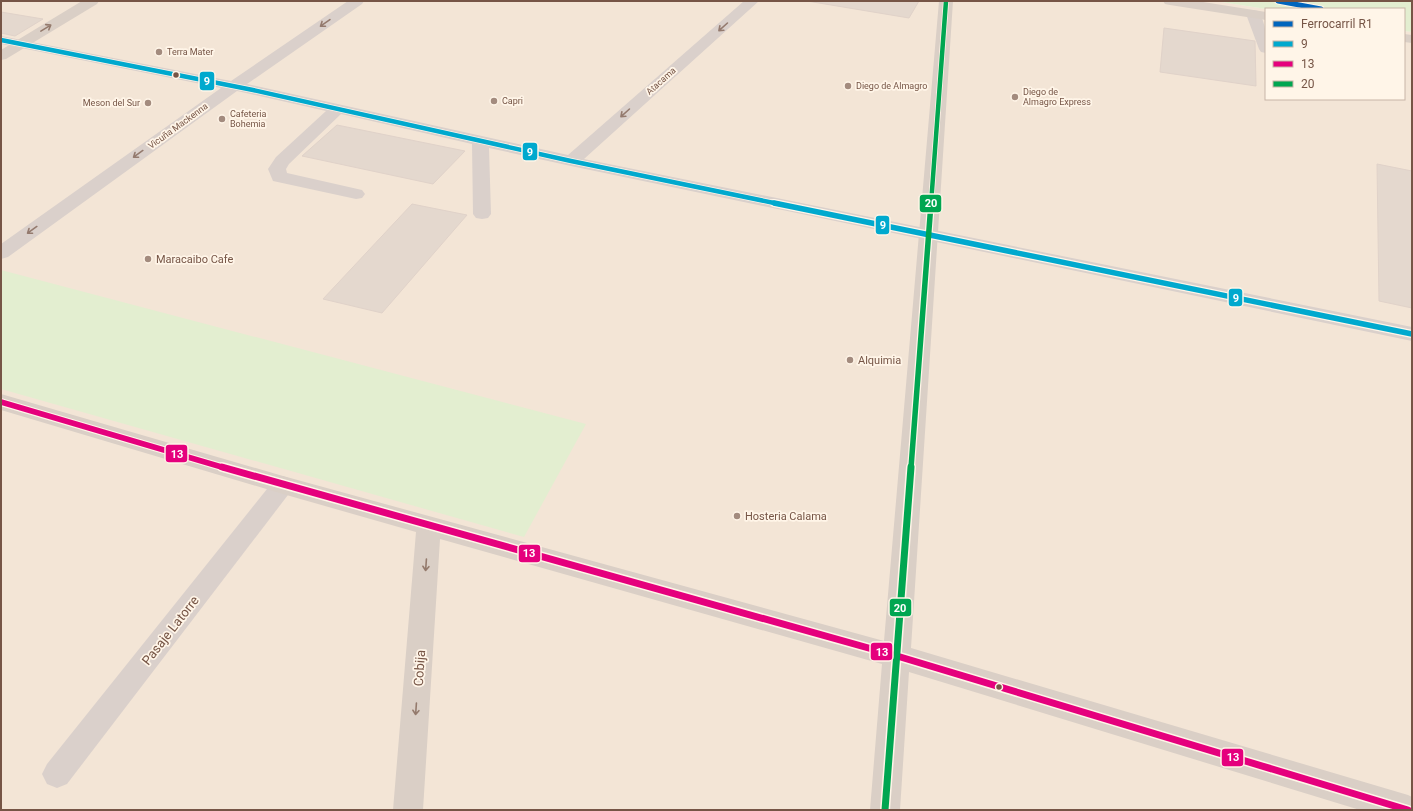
<svg xmlns="http://www.w3.org/2000/svg" width="1413" height="811" font-family="Roboto,sans-serif">
  <rect width="100%" height="100%" fill="#f7f0e7"/>
  <polygon fill="#f3e5d6" points="1,1 1215,1 1266,9 1266,99 1404,99 1404,31 1412,32 1412,810 1,810"/>
  <g fill="#e3eed0">
    <polygon points="1215,1 1412,1 1412,32 1404,31 1404,9 1266,9"/>
    <polygon points="1,270 586,424 524,537 1,389"/>
  </g>
  <g fill="#e4d8ce" stroke="#e0d2c9">
    <polygon points="807,1 919,1 909,18"/>
    <polygon points="1,12 43,19 15,36 1,33"/>
    <polygon points="1164,28 1255,41 1256,86 1160,72"/>
    <polygon points="337,125 465,151 433,184 302,156"/>
    <polygon points="1377,164 1412,171 1412,308 1379,301"/>
    <polygon points="412,204 467,215 382,313 323,299"/>
  </g>
  <g fill="none" stroke-linecap="round" stroke-linejoin="round">
    <g fill="#dad0cb" fill-rule="evenodd">
      <polygon points="348,1 364,1 362,4 247,84 568,155 744,1 759,1 584,159 1412,327 1412,341 571,166 489,148 491,214 488,218 482,219 476,218 473,214 472,144 341,114 289,164 286,169 287,173 362,190 365,194 362,198 356,199 273,181 268,169 276,157 326,111 237,91 8,257 1,259 1,244 221,88 1,44 1,36 231,81"/>
      <path d="M1253 10 1258 11C1267 24 1266 38 1266 53L1261 52 1259 49 1246 14 1248 11Z"/>
      <polygon points="283,476 291,479 295,485 291,491 67,784 57,788 47,784 42,774 47,764 275,479"/>
    </g>
    <g fill="#dacfc6" fill-rule="evenodd">
      <polygon points="82,1 99,1 97,4 6,59 1,60 1,50"/>
      <polygon points="939,1 953,1 911,648 1408,795 1412,797 1412,810 1360,810 909,672 900,810 870,810 882,664 440,539 423,810 393,810 416,532 283,494 1,410 1,394 283,476 884,641"/>
      <polygon points="1163,1 1197,1 1266,12 1266,20 1170,5 1165,4"/>
      <polygon points="1404,34 1412,35 1412,43 1404,42"/>
    </g>
    <defs>
      <polyline id="bus-1-far1" points="1,40 253,90 571,161 779,204"/>
      <polyline id="bus-1" points="774,203 1412,334"/>
      <polyline id="bus-2-far1" points="1,402 225,468"/>
      <polyline id="bus-2" points="222,467 897,656 1408,810"/>
      <polyline id="bus-3-far2" points="931,204 946,1"/>
      <polyline id="bus-3-far1" points="911,468 931,203"/>
      <polyline id="bus-3" points="885,810 911,467"/>
    </defs>
    <use href="#bus-1-far1" stroke="#fff5e8" stroke-width="6"/>
    <use href="#bus-1" stroke="#fff5e8" stroke-width="8"/>
    <use href="#bus-2-far1" stroke="#fff5e8" stroke-width="8"/>
    <use href="#bus-2" stroke="#fff5e8" stroke-width="10"/>
    <use href="#bus-3-far2" stroke="#fff5e8" stroke-width="6"/>
    <use href="#bus-3-far1" stroke="#fff5e8" stroke-width="8"/>
    <use href="#bus-3" stroke="#fff5e8" stroke-width="10"/>
    <use href="#bus-1-far1" stroke="#00a9ce" stroke-width="4.5"/>
    <use href="#bus-1" stroke="#00a9ce" stroke-width="5.5"/>
    <use href="#bus-2-far1" stroke="#e5007d" stroke-width="5.5"/>
    <use href="#bus-2" stroke="#e5007d" stroke-width="7"/>
    <use href="#bus-3-far2" stroke="#00a651" stroke-width="4.5"/>
    <use href="#bus-3-far1" stroke="#00a651" stroke-width="5.5"/>
    <use href="#bus-3" stroke="#00a651" stroke-width="7"/>
    <defs>
      <polyline id="rail-1" points="1278,1 1321,9"/>
    </defs>
    <use href="#rail-1" stroke="#fff5e8" stroke-width="7"/>
    <use href="#rail-1" stroke="#0065bd" stroke-width="5"/>
  </g>
  <defs><path id="oneway-shaft" d="M-6 0H5M1.5-3L5.5 0L1.5 3" fill="none" stroke-width="1.6" stroke-linecap="round" stroke-linejoin="round"/></defs>
  <g stroke="#947a6e">
    <use href="#oneway-shaft" transform="translate(325 23) rotate(145)"/>
    <use href="#oneway-shaft" transform="translate(723 27) rotate(138)"/>
    <use href="#oneway-shaft" transform="translate(625 113) rotate(138)"/>
    <use href="#oneway-shaft" transform="translate(138 154) rotate(144)"/>
    <use href="#oneway-shaft" transform="translate(32 230) rotate(144)"/>
  </g>
  <g stroke="#947a6c">
    <use href="#oneway-shaft" transform="translate(46 28) rotate(-31)"/>
    <use href="#oneway-shaft" transform="translate(426 565) rotate(94)"/>
    <use href="#oneway-shaft" transform="translate(416 709) rotate(94)"/>
  </g>
  <g fill="#a38b7e" stroke="#fff5e8" stroke-width="1.5">
    <circle cx="159" cy="52" r="4"/>
    <circle cx="848" cy="86" r="4"/>
    <circle cx="1015" cy="97" r="4"/>
    <circle cx="494" cy="101" r="4"/>
    <circle cx="148" cy="103" r="4"/>
    <circle cx="222" cy="119" r="4"/>
    <circle cx="148" cy="259" r="4"/>
    <circle cx="850" cy="360" r="4"/>
    <circle cx="737" cy="516" r="4"/>
  </g>
  <g fill="#765546" stroke="#fff5e8" stroke-width="1.5">
    <circle cx="176" cy="75" r="3.5"/>
    <circle cx="999" cy="687" r="3.5"/>
  </g>
  <g text-anchor="middle" stroke-width="3.5" stroke-linejoin="round" paint-order="stroke">
    <g font-size="9" fill="#765546" stroke="#fff5e8" text-anchor="start">
      <text x="167" y="55">Terra Mater</text>
      <text x="856" y="89">Diego de Almagro</text>
      <text x="1023" y="95">Diego de<tspan x="1023" dy="10">Almagro Express</tspan></text>
      <text x="502" y="104">Capri</text>
      <text x="140" y="106" text-anchor="end">Meson del Sur</text>
      <text x="230" y="117">Cafeteria<tspan x="230" dy="10">Bohemia</tspan></text>
    </g>
    <g font-size="9" fill="#765546" stroke="#fff5e8">
      <text transform="translate(661 81) rotate(-42)" y="3">Atacama</text>
      <text transform="translate(178 126) rotate(-36)" y="3">Vicuña Mackenna</text>
    </g>
    <g font-size="11" fill="#765546" stroke="#fff5e8" text-anchor="start">
      <text x="156" y="263">Maracaibo Cafe</text>
      <text x="858" y="364">Alquimia</text>
      <text x="745" y="520">Hosteria Calama</text>
    </g>
    <g font-size="13" fill="#765546" stroke="#fff5e8">
      <text transform="translate(170 630) rotate(-52)" y="5">Pasaje Latorre</text>
      <text transform="translate(419 668) rotate(-86)" y="5">Cobija</text>
    </g>
  </g>
  <g stroke="#fff5e8" stroke-width="1.5">
    <rect x="199" y="71" width="16" height="20" rx="4" fill="#00a9ce"/>
    <rect x="522" y="142" width="16" height="19" rx="4" fill="#00a9ce"/>
    <rect x="919" y="194" width="23" height="19" rx="4" fill="#00a651"/>
    <rect x="875" y="215" width="15" height="20" rx="4" fill="#00a9ce"/>
    <rect x="1228" y="288" width="15" height="19" rx="4" fill="#00a9ce"/>
    <rect x="165" y="444" width="23" height="19" rx="4" fill="#e5007d"/>
    <rect x="518" y="544" width="23" height="19" rx="4" fill="#e5007d"/>
    <rect x="889" y="598" width="23" height="19" rx="4" fill="#00a651"/>
    <rect x="870" y="642" width="23" height="19" rx="4" fill="#e5007d"/>
    <rect x="1221" y="748" width="23" height="19" rx="4" fill="#e5007d"/>
  </g>
  <g font-size="11" text-anchor="middle" font-weight="bold" fill="#fff">
    <text x="207" y="85">9</text>
    <text x="530" y="156">9</text>
    <text x="931" y="207">20</text>
    <text x="883" y="229">9</text>
    <text x="1236" y="302">9</text>
    <text x="177" y="458">13</text>
    <text x="529" y="557">13</text>
    <text x="900" y="612">20</text>
    <text x="882" y="656">13</text>
    <text x="1233" y="761">13</text>
  </g>
  <rect width="1413" height="811" fill="none" stroke="#765546" stroke-width="4"/>
  <rect x="1265" y="8" width="140" height="92" fill="#fff5e8" stroke="#c8b5a7"/>
  <rect x="1273" y="21" width="20" height="6" fill="#0065bd" stroke="#c8b5a7"/>
  <text x="1301" y="28" font-size="12" fill="#765546">Ferrocarril R1</text>
  <rect x="1273" y="41" width="20" height="6" fill="#00a9ce" stroke="#c8b5a7"/>
  <text x="1301" y="48" font-size="12" fill="#765546">9</text>
  <rect x="1273" y="61" width="20" height="6" fill="#e5007d" stroke="#c8b5a7"/>
  <text x="1301" y="68" font-size="12" fill="#765546">13</text>
  <rect x="1273" y="81" width="20" height="6" fill="#00a651" stroke="#c8b5a7"/>
  <text x="1301" y="88" font-size="12" fill="#765546">20</text>
</svg>
